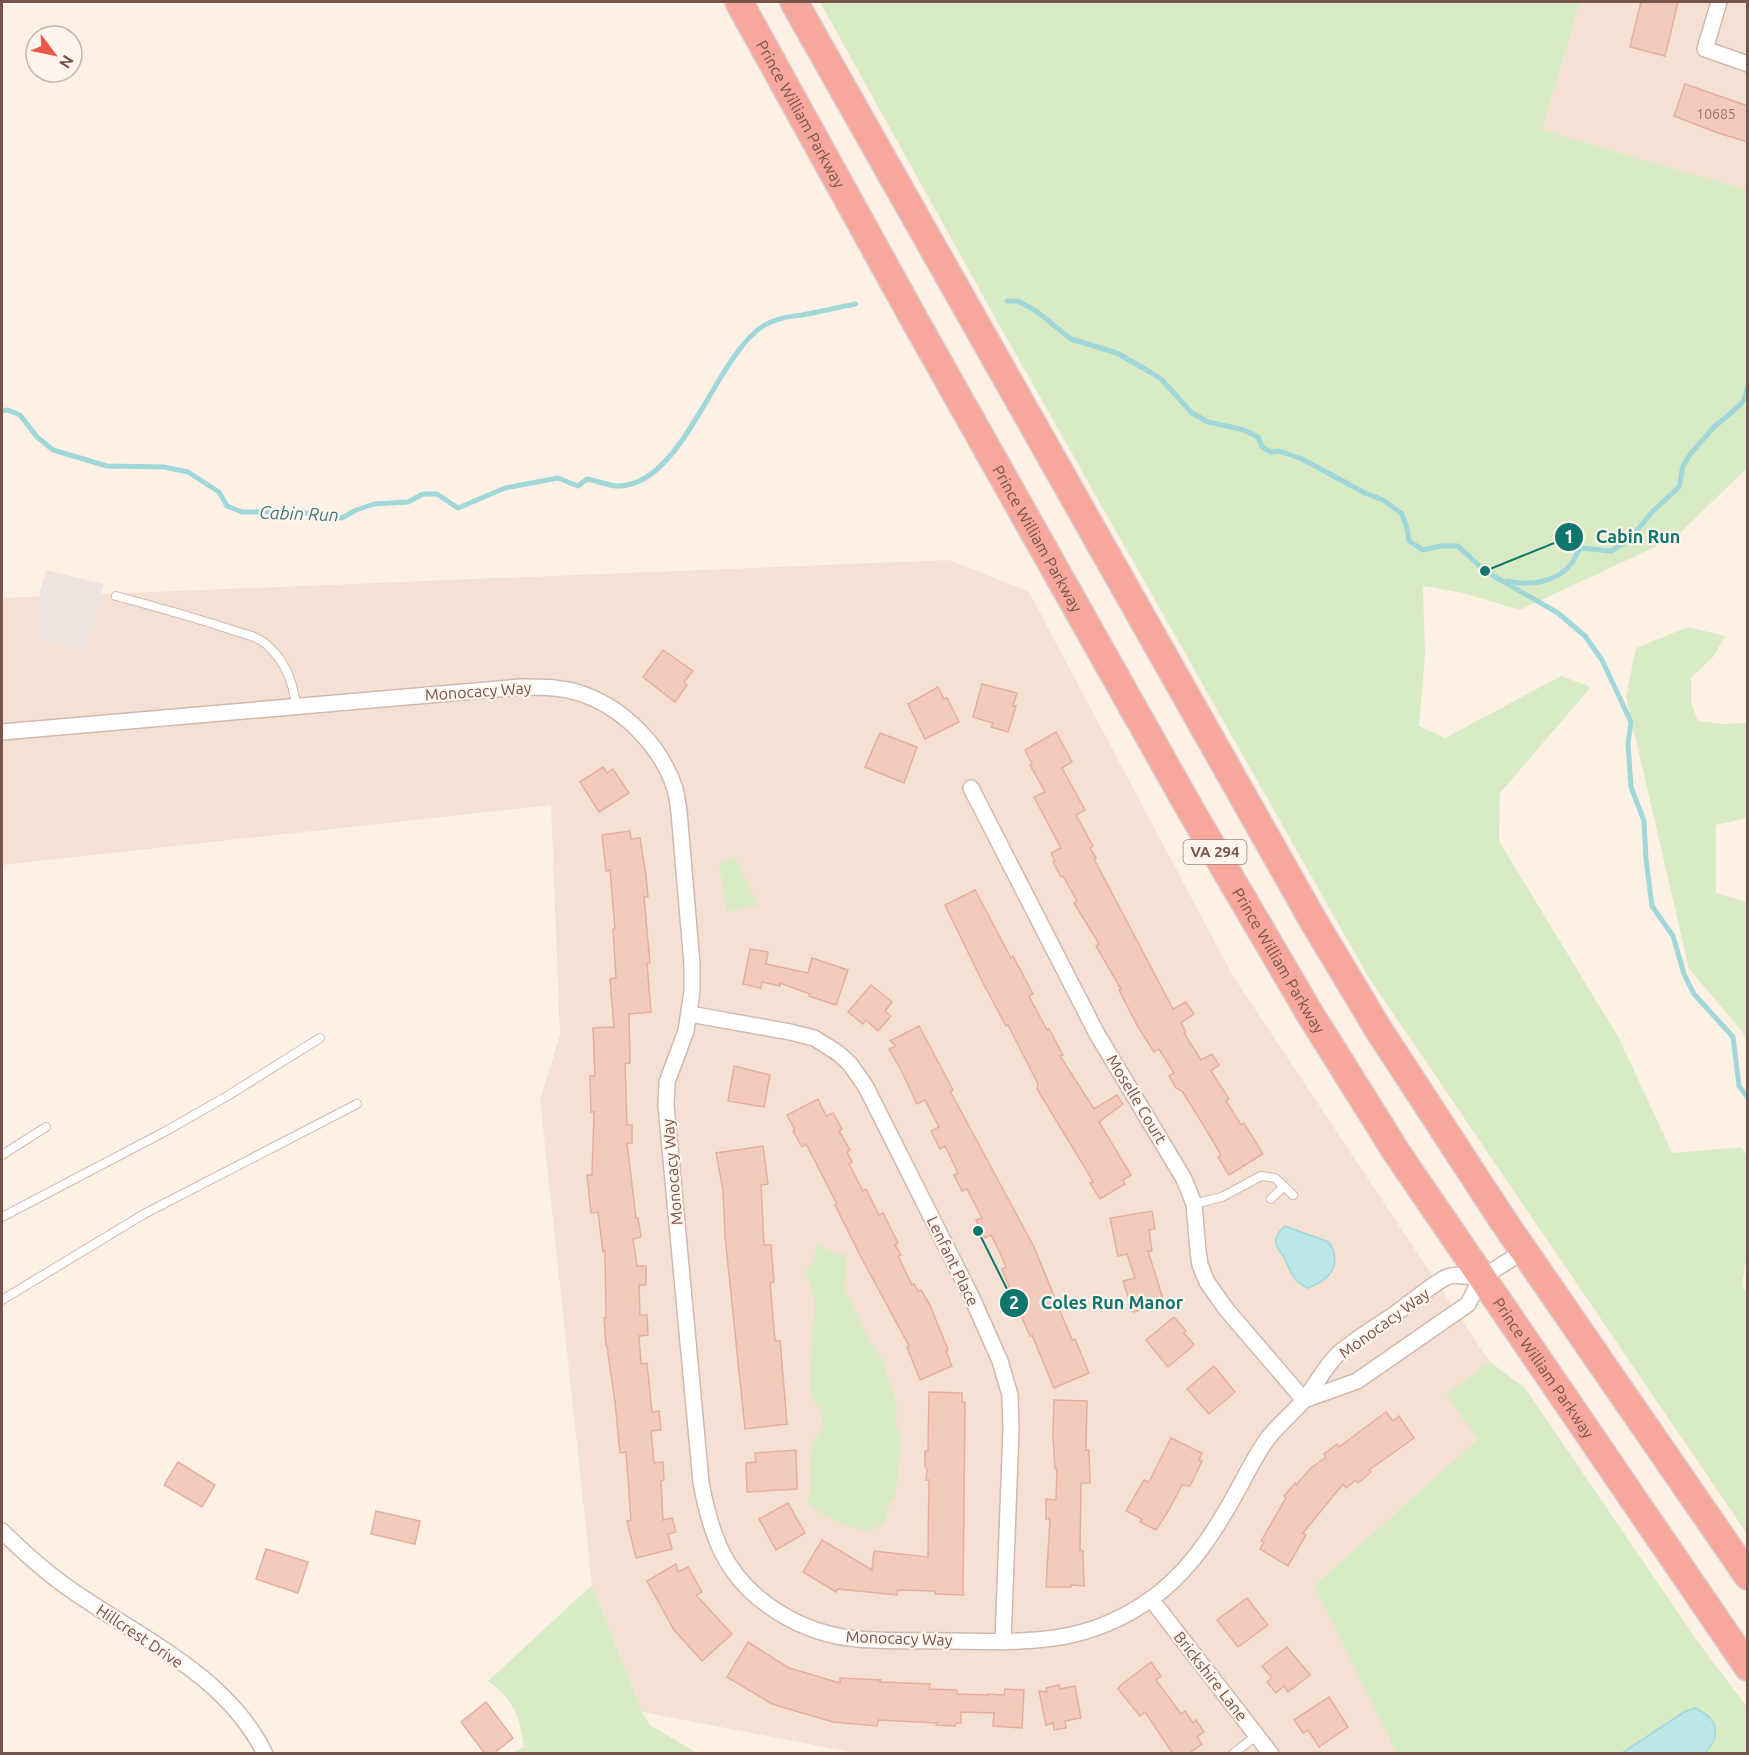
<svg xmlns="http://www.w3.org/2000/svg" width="1749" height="1755" font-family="Ubuntu,sans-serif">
  <rect width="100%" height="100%" fill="#fdf1e6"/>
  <g fill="#f4e1d4">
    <polygon points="1580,2 1747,2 1747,190 1542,130"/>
    <polygon points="949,560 1029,592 1233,976 1490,1362 1447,1395 1478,1439 1314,1586 1396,1753 855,1753 642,1712 592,1585 540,1099 560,1035 551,805 2,865 2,598"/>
  </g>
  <polygon fill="#ede4e0" points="46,570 104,584 87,651 40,639 40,591"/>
  <g fill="#d9ebc4">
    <polygon points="820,2 1580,2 1542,130 1747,190 1747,468 1676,537 1520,610 1463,593 1423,586 1425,655 1419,726 1445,738 1561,676 1591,687 1500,793 1499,841 1620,1040 1672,1153 1741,1147 1747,1156 1748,1244 1742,1287 1748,1294 1747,1534 1369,978 1001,328"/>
    <polygon points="1688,627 1725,636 1713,657 1691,678 1691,703 1698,721 1721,724 1747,723 1747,818 1716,825 1716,893 1747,902 1747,1041 1742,1031 1689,969 1626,697 1636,648"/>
    <polygon points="734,856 758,905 727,912 719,864"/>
    <path d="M817 1242 833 1253H843L846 1262 844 1291 852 1303 867 1336 882 1359 897 1406 896 1425 900 1436V1455L895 1497 888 1506 886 1521C882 1524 878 1527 873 1529 855 1535 823 1514 808 1504L811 1483 809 1466 813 1442 824 1426 821 1411 810 1392 812 1331 815 1305 806 1270 814 1259Z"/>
    <path d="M1490 1362 1525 1388 1698 1642 1747 1707V1753H1705C1718 1739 1718 1727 1705 1713L1684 1712 1622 1753H1396L1314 1586 1478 1439 1446 1395Z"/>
    <path d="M592 1585 642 1712 650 1725 697 1753H513L524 1747C519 1715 515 1701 488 1681Z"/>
  </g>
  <g fill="#b9e6e7" stroke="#a0d7d9" stroke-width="1.5">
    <path d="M1285 1226 1329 1242C1343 1265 1330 1280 1308 1288 1293 1282 1291 1272 1285 1259 1281 1252 1274 1247 1276 1238 1278 1233 1281 1229 1285 1226Z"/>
    <path d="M1695 1708C1718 1718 1722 1735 1705 1753H1622L1684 1712Z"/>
  </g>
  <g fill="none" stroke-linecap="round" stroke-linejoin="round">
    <g stroke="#a0d7d9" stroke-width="5">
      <polyline points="1007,301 1018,301 1036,311 1071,339 1117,353 1150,372 1161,379 1192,413 1208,422 1244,430 1258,437 1262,447 1271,452 1279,451 1302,459 1365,493 1383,500 1402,514 1407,528 1409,541 1423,550 1440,546 1458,546 1485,571 1558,613 1585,636 1602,660 1631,722 1628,743 1631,787 1644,821 1646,859 1652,906 1673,936 1684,974 1694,994 1733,1037 1739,1086 1748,1098"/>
      <path d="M2 411 8 410 20 415 37 437 53 450 107 466 164 467 188 472 219 492 227 506 242 512H298L342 518 356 510 374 504 408 502 423 494H437L458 508 505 488 558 478 578 486 587 479C598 481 609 486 619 486 684 484 714 358 763 326 776 318 787 317 802 315 820 312 838 307 856 304"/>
      <path d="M1507 581C1529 586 1556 583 1571 564 1575 559 1576 553 1581 548L1611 551 1628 541 1653 511 1679 487 1683 466 1691 453 1714 427 1739 406 1744 400 1748 386"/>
    </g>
  </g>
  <g fill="#f2cbbd" stroke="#e5af9d" stroke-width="1.5">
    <polygon points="1641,2 1678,2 1665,56 1630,47"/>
    <polygon points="1685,84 1748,106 1748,142 1718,133 1674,116"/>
    <polygon points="663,650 693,671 684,682 687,685 675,702 643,677"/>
    <polygon points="982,684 1017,693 1013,706 1016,706 1008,732 991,727 993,723 973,717"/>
    <polygon points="938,687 944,699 947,698 959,722 925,739 908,704"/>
    <polygon points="1056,732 1072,762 1062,768 1085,810 1076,815 1093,846 1090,848 1096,858 1094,859 1173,1009 1186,1002 1194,1014 1181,1023 1186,1032 1184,1033 1201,1060 1212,1054 1219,1065 1211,1071 1229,1099 1226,1101 1241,1125 1244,1123 1263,1154 1229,1175 1218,1157 1221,1155 1207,1131 1182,1091 1176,1088 1169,1076 1174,1073 1159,1049 1154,1052 1138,1027 1119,990 1121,989 1096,946 1099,944 1074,903 1077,901 1063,876 1061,877 1053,862 1055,861 1051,853 1061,848 1034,797 1045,792 1030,765 1032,764 1025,750"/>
    <polygon points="880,733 917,747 904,783 865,767"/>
    <polygon points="603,767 607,773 613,769 629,793 599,812 580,782"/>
    <polygon points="630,831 631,839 640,838 646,875 648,897 644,897 650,963 647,963 651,1012 629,1014 630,1063 625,1064 627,1125 632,1125 632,1143 627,1143 636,1218 638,1218 641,1237 633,1239 637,1266 646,1266 646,1285 639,1285 640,1315 647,1315 648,1335 639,1336 641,1364 647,1363 652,1412 659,1411 661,1430 651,1431 654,1463 663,1462 664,1480 661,1481 663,1520 672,1518 676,1532 668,1534 672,1549 636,1558 627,1521 631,1520 626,1452 620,1453 615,1402 607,1346 606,1346 604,1318 606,1318 605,1251 603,1252 598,1212 591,1213 587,1175 592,1175 594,1112 591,1112 590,1076 595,1076 593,1028 614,1027 610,979 616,978 613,929 615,929 610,870 606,871 602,835"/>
    <polygon points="975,890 1011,958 1013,956 1033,994 1029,996 1047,1030 1049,1029 1063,1055 1060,1056 1094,1109 1117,1095 1123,1104 1099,1122 1131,1175 1123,1180 1125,1184 1100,1199 1090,1183 1093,1182 1087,1171 1037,1089 1038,1084 1008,1025 1006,1026 983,983 945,905"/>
    <polygon points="750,949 768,952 766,964 808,973 812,958 848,970 836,1005 809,996 810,994 780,983 780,986 762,982 761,988 743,984"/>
    <polygon points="871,985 892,1002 885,1011 891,1016 878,1031 866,1020 863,1024 848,1012"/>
    <polygon points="919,1026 953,1090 950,1091 1034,1247 1072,1340 1075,1339 1089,1373 1054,1388 1032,1335 1030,1336 1019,1311 1002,1269 1006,1267 1000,1253 991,1235 985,1238 976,1220 982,1218 967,1189 962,1191 954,1175 958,1173 945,1146 940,1149 931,1131 939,1127 925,1100 917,1104 901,1070 889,1049 896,1046 890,1041"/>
    <polygon points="734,1066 770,1075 764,1107 728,1101"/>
    <polygon points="818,1099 826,1116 833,1113 842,1129 839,1131 850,1150 847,1152 852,1162 849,1164 863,1191 866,1189 879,1215 883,1213 898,1243 895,1245 901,1255 898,1256 912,1285 914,1284 918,1291 921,1290 930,1305 948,1350 946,1351 952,1366 920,1380 907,1347 909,1346 860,1255 835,1205 837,1204 806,1144 802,1147 793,1131 795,1130 787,1115"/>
    <polygon points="763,1146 768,1184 761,1185 764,1245 771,1245 774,1282 770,1283 775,1341 780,1341 787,1424 745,1429 725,1236 723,1190 716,1153"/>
    <polygon points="1152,1211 1155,1229 1149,1230 1152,1251 1148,1251 1164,1302 1133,1312 1123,1281 1135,1278 1127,1254 1118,1256 1110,1218"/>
    <polygon points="1174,1317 1186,1331 1184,1333 1194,1345 1168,1367 1146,1340"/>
    <polygon points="1214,1366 1235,1392 1209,1414 1187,1389"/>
    <polygon points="929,1392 962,1393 962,1402 965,1402 963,1595 935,1594 935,1591 898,1590 897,1595 838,1589 836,1592 803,1572 822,1540 872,1570 874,1551 928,1557 929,1480 926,1480 927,1469 925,1467 925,1451 928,1451"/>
    <polygon points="1054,1400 1087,1401 1086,1450 1089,1450 1090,1483 1081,1483 1080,1550 1083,1551 1084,1586 1071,1585 1071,1587 1046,1587 1050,1519 1046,1519 1046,1499 1056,1500 1057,1469 1055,1469 1053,1436"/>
    <polygon points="1386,1412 1393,1421 1399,1416 1414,1438 1369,1470 1371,1472 1358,1483 1356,1480 1346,1488 1343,1484 1303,1533 1306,1535 1288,1566 1260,1549 1264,1542 1261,1541 1286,1498 1284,1496 1295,1483 1296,1485 1311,1468 1326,1457 1324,1454 1337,1444 1339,1447"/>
    <polygon points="1171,1438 1202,1453 1199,1460 1202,1461 1190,1486 1182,1485 1170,1508 1156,1530 1140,1522 1142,1519 1126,1511 1144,1480 1149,1482"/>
    <polygon points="796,1450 797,1489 747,1492 746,1463 756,1462 755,1453"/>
    <polygon points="178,1462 215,1485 202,1507 164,1485"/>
    <polygon points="788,1503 805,1533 776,1550 759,1519"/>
    <polygon points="376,1511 420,1521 415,1544 371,1534"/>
    <polygon points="266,1549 308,1562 298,1593 256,1579"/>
    <polygon points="676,1564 678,1572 688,1567 702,1592 696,1595 732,1634 702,1661 674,1630 647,1581"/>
    <polygon points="1247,1598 1268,1625 1238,1647 1217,1620"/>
    <polygon points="748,1642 789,1668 840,1683 840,1678 881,1680 880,1682 930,1684 929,1689 957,1690 957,1694 988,1695 988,1694 1004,1695 1005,1689 1024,1690 1022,1728 993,1726 994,1713 961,1712 961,1723 956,1723 955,1726 936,1725 937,1723 878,1720 877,1726 833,1722 772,1704 727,1677"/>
    <polygon points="1287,1647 1310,1675 1288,1692 1284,1686 1276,1693 1267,1682 1272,1678 1262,1666"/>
    <polygon points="1151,1662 1161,1676 1156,1680 1181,1714 1185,1711 1193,1723 1196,1720 1204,1732 1197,1737 1202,1744 1188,1754 1173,1754 1145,1712 1140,1716 1118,1689 1121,1685"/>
    <polygon points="1059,1685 1060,1689 1075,1686 1081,1718 1065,1721 1066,1728 1054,1730 1053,1723 1046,1725 1039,1691 1047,1692 1046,1688"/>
    <polygon points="1329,1697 1348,1727 1319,1747 1308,1730 1303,1733 1294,1720"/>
    <polygon points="486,1702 513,1738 493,1754 485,1754 461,1722"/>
  </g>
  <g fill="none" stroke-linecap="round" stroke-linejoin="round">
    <defs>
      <g id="lane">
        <path d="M116 596C157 607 197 618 238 632 248 635 259 637 267 645 286 662 293 682 296 706"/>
        <polyline points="2,1155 46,1127"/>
        <polyline points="1271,1199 1284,1186"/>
        <polyline points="1194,1204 1222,1197 1261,1176 1275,1178 1293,1195"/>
        <polyline points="2,1217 166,1131 229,1095 320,1038"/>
        <polyline points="2,1300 144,1214 357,1104"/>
        <polyline points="1233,1754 1257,1735"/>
      </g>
      <g id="street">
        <polyline points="1719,2 1705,49 1748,64"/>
        <path d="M2 732 521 687C543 687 565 687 585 695 626 710 662 748 675 789 677 796 678 805 679 812L692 964V992L686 1031 667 1082 666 1105 701 1482C705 1504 710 1525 719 1546 743 1600 801 1634 858 1639 890 1642 923 1640 955 1641 1031 1642 1086 1645 1151 1599 1184 1576 1207 1543 1227 1509 1241 1486 1252 1460 1268 1438 1279 1424 1292 1414 1303 1401 1315 1387 1324 1368 1337 1355 1350 1342 1379 1325 1395 1314 1406 1306 1440 1278 1450 1276 1459 1274 1472 1277 1481 1278"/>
        <polyline points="971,788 1097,1034 1184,1179 1194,1204 1198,1251 1200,1265 1207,1282 1226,1309 1304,1400"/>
        <polyline points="690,1014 790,1032 814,1038 838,1053 850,1064 866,1087 972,1298 1000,1361 1010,1395 1011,1429 1003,1642"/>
        <polyline points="1304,1400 1357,1381 1468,1304 1481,1278 1524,1251"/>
        <path d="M2 1531C20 1549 39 1566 60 1582 130 1634 225 1671 265 1754"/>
        <polyline points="1151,1599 1271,1754"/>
      </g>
      <g id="highway">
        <path id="s1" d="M739 2 914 319 1190 809 1310 1014 1397 1153 1748 1667"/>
        <polyline points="794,2 1314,922 1380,1032 1504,1222 1748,1576"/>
      </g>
    </defs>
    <use href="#lane" stroke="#d1b9ae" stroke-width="10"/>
    <use href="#street" stroke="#d1b9ae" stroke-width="18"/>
    <use href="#highway" stroke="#d9cfcc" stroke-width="30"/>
    <use href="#lane" stroke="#fff" stroke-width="8"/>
    <use href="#street" stroke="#fff" stroke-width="15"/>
    <use href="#highway" stroke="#f7a79c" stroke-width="27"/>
  </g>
  <g text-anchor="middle" stroke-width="4.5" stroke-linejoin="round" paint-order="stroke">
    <g font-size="14" fill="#957267">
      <text x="1716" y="119">10685</text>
    </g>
    <rect fill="#fff5ec" stroke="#9f847b" stroke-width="1.5" x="1183.5" y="840" width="63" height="24" rx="4.5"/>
    <g font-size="15" font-weight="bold" fill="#76544a">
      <text x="1215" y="857">VA 294</text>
    </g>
    <g font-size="16" fill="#76544a" stroke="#fff5ec">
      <text dy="6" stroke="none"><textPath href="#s1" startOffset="128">Prince William Parkway</textPath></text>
      <text dy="6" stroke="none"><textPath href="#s1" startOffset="614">Prince William Parkway</textPath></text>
      <text transform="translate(478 691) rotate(-4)" y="6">Monocacy Way</text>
      <text dy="6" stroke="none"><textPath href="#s1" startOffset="1100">Prince William Parkway</textPath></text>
      <text transform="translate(1137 1099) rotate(59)" y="6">Moselle Court</text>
      <text transform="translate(672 1172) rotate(-95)" y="6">Monocacy Way</text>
      <text transform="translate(953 1261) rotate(64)" y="6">Lenfant Place</text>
      <text transform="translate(1384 1323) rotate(-36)" y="6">Monocacy Way</text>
      <text dy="6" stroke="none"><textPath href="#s1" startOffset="1586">Prince William Parkway</textPath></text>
      <text transform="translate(140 1636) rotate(34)" y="6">Hillcrest Drive</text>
      <text transform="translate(899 1638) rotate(2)" y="6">Monocacy Way</text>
      <text transform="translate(1211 1676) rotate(52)" y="6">Brickshire Lane</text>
    </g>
    <g font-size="18" font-style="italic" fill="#3d7a7c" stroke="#fff5ec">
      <text transform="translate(299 514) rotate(2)" y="6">Cabin Run</text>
    </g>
  </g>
  <path fill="none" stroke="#0f766e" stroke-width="2" d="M1485 571L1569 537M978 1231L1014 1303"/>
  <g fill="#0f766e" stroke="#fff5ec" stroke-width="2">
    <circle cx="1485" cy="571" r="6"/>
    <circle cx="978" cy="1231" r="6"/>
    <circle cx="1569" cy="537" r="15"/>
    <circle cx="1014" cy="1303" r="15"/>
  </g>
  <g font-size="18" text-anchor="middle" font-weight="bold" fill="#fff">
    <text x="1569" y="543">1</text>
    <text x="1014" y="1309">2</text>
  </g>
  <g font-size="18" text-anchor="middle" font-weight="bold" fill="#0f766e" stroke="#fff5ec" stroke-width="4.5" stroke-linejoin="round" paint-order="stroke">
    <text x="1638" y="543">Cabin Run</text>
    <text x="1112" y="1309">Coles Run Manor</text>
  </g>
  <rect width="1749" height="1755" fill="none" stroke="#76544a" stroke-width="6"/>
  <g transform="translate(54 54) rotate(122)"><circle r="28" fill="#fff5ec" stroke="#c8b5ab" stroke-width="1.5"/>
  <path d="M0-4.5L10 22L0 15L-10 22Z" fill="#e85849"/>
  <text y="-9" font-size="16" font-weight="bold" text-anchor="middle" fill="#76544a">N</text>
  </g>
</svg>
